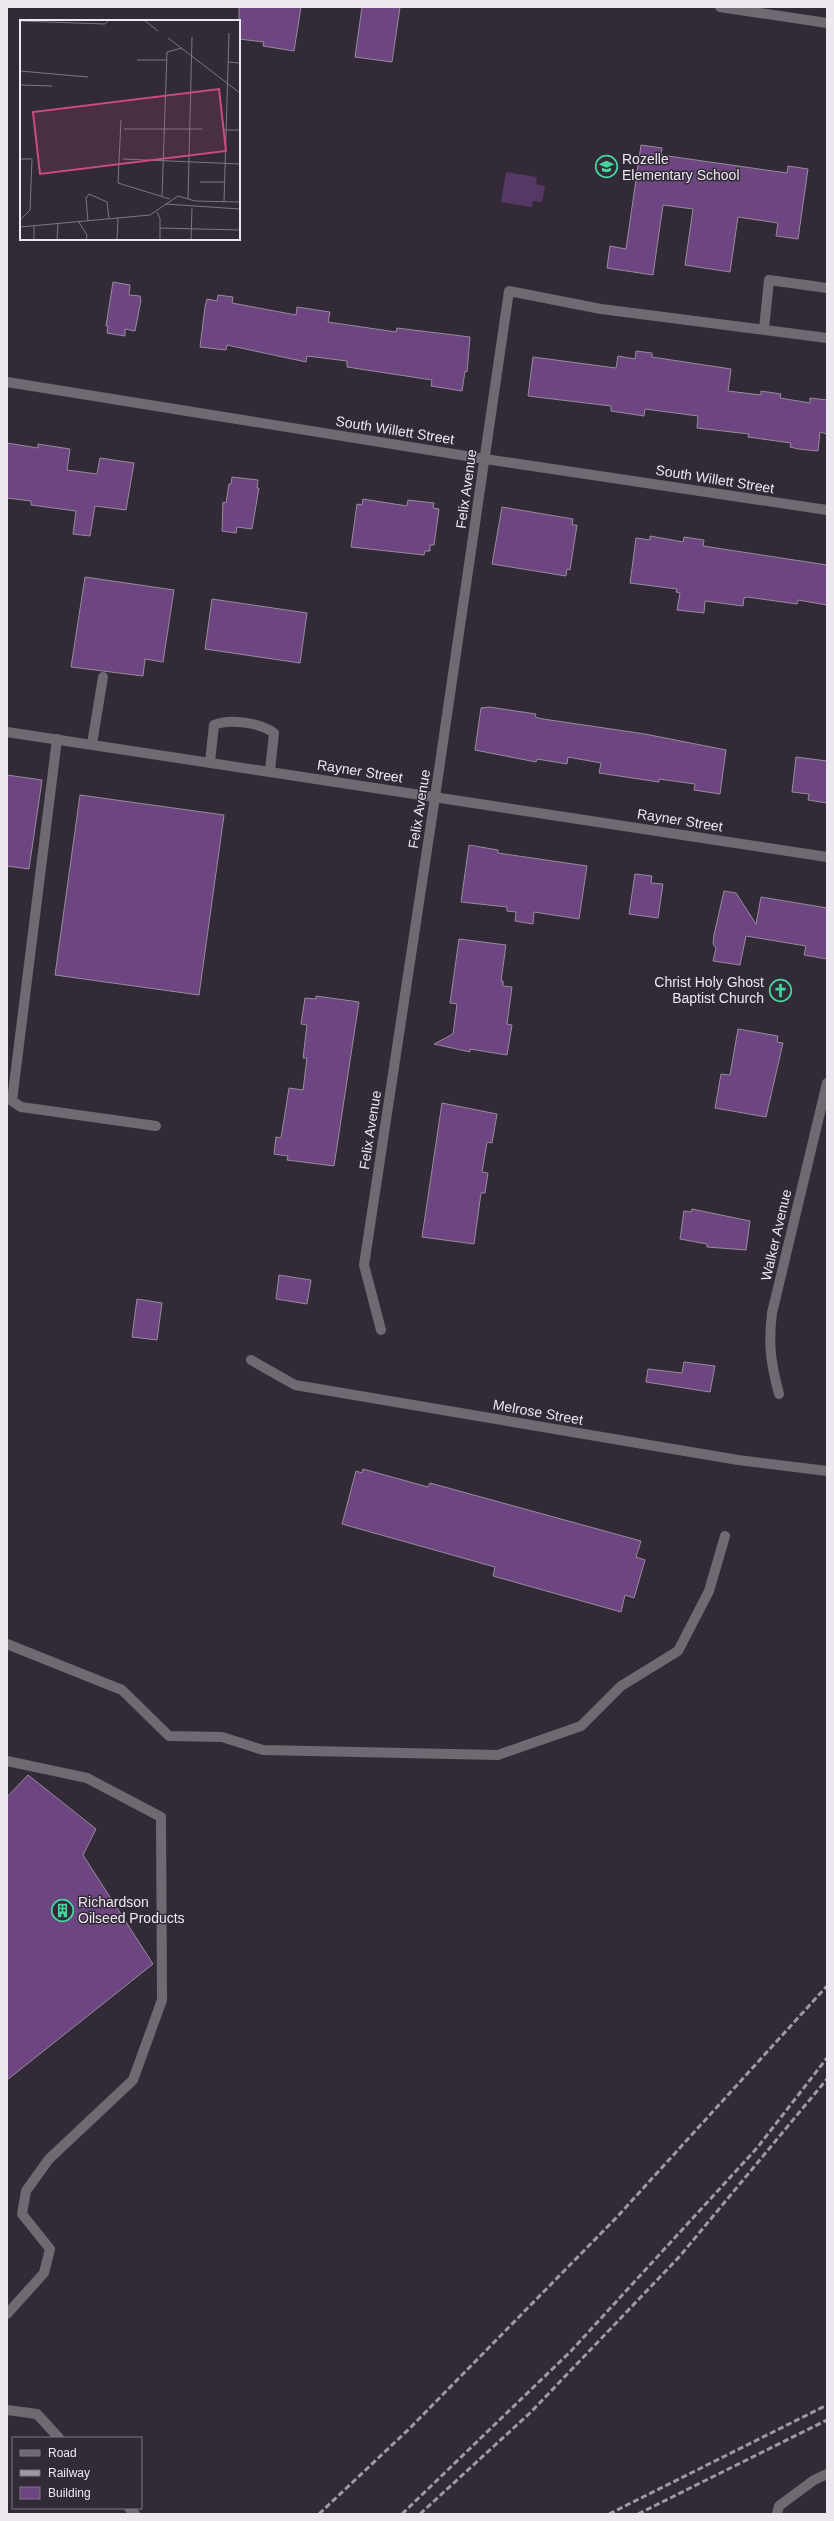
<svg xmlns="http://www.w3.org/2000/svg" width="834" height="2521" font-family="Arial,sans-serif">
  <rect width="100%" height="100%" fill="#332a37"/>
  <polygon fill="#553863" points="506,172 537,177 536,184 545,186 542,202 533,201 532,207 501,202"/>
  <g fill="#6d4580" stroke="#968c9b">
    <polygon points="239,7 301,7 294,51 263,46 264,42 239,39"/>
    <polygon points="362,7 400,7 392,62 355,57"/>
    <polygon points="641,145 662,148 661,155 787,173 788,166 808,169 798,239 776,236 778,223 738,217 730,272 685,265 693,209 663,205 653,275 607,268 610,246 626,249"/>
    <polygon points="113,282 130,285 129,295 140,296 141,300 135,331 125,329 125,336 107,333 108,326 106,326"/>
    <polygon points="218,295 233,297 232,303 296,315 297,307 330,312 328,322 396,332 397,328 470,337 467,372 465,371 462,391 431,386 432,380 347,367 347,361 307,356 306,362 227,345 226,350 200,347 205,307 207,299 217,301"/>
    <polygon points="636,351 652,353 652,357 731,369 728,391 761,395 761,391 781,394 780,398 810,403 810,398 827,400 827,434 820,432 818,451 798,449 790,447 791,443 748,437 749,434 697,428 698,416 645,409 644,416 611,411 611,406 528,396 533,357 616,368 618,356 635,359"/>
    <polygon points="7,443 38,448 38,444 70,449 67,470 97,474 100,458 134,463 126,510 95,506 90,536 73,534 76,511 31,505 31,501 7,498"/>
    <polygon points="232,477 258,480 257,488 259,488 252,529 237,527 236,533 222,531 223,502 226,503 229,484 231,484"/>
    <polygon points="363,499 407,506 408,500 434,503 433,508 439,509 434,545 430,545 430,551 425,551 424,555 351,547 357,504 362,505"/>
    <polygon points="502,507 573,519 572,525 577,525 570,570 567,569 566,576 492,564"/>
    <polygon points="650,536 683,542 684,537 704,540 703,546 827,565 827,605 798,600 797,604 747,597 744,598 743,606 705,601 704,613 677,610 680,593 676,592 677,589 630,583 636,538 650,540"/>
    <polygon points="85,577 174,590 163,662 145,659 143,676 71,667"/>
    <polygon points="212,599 307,613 300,663 205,649"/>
    <polygon points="489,707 536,714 535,717 543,719 645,734 726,750 720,794 694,790 695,784 659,779 659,782 599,773 601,763 568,757 567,764 537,759 536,762 475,750 481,708"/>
    <polygon points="796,757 827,761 827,803 808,800 809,794 792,792"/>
    <polygon points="7,775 42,780 29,869 7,866"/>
    <polygon points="80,795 224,815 199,995 55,975"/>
    <polygon points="469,845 498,850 498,853 587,866 579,919 534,912 533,924 515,921 516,912 507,911 507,907 461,902"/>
    <polygon points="635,874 652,876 651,883 663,884 658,918 629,914"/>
    <polygon points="724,891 736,893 756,924 761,897 827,908 827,959 804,955 806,946 746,936 740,965 713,961 716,948 713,944 714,935"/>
    <polygon points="459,939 506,945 501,981 503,981 503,986 512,987 507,1024 512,1025 507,1055 470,1049 470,1052 434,1044 453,1034 457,1004 450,1003"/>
    <polygon points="316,996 359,1002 334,1166 287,1160 288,1156 274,1154 276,1137 281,1138 289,1088 303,1090 307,1058 303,1058 307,1025 301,1024 305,998 316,999"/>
    <polygon points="738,1029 778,1036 777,1042 783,1043 766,1117 715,1108 721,1074 730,1075"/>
    <polygon points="442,1103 497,1114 492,1143 487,1142 482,1172 488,1173 485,1193 481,1193 474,1244 422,1237"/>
    <polygon points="692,1209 750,1221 746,1250 707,1247 707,1244 680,1239 684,1211 691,1212"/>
    <polygon points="279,1275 311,1280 307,1304 276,1299"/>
    <polygon points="137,1299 162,1303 157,1340 132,1337"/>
    <polygon points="684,1362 715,1366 710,1392 646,1382 648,1369 682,1373"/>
    <polygon points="363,1469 428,1487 430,1483 641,1541 636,1557 645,1560 634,1598 625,1595 621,1612 493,1576 495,1567 342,1524 356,1471 362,1473"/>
    <polygon points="28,1775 96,1829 83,1855 153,1964 7,2080 7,1797"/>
  </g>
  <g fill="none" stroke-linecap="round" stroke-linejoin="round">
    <g stroke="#6f6a71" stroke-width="10">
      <polyline points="720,7 827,23"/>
      <polyline points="764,329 769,280 827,288"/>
      <polyline points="7,382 485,459 827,510"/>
      <polyline points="7,732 827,857"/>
      <polyline points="57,739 12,1101 21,1107 156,1126"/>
      <polyline points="92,744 103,677"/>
      <path d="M210 762 214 725C229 718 261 723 274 733L270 771"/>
      <polyline points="381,1330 364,1265 435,797 509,291 601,309 827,338"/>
      <polyline points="251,1360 295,1385 738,1460 827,1471"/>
      <path d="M779 1394C771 1364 768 1345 772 1313L827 1083"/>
      <polyline points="7,1644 122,1690 169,1736 222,1737 263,1750 498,1755 581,1726 621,1686 678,1651 709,1591 725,1536"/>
      <polyline points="7,1761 87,1778 161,1817 162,2000 133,2080 49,2159 26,2191 22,2214 50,2249 44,2273 7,2314"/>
      <polyline points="7,2410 37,2414 59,2438"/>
      <polyline points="129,2508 135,2514"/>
      <polyline points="777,2514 779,2506 814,2480 827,2474"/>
    </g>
    <g stroke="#a098a3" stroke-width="3" stroke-dasharray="6 3" stroke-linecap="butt">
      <polyline points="319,2514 409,2429 617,2217 827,1986"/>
      <polyline points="402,2514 571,2351 757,2148 827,2058"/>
      <polyline points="420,2514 531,2412 680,2256 827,2079"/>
      <polyline points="609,2514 827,2405"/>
      <polyline points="638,2514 827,2420"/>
    </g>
  </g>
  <defs>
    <symbol id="school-ring" viewBox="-11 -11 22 22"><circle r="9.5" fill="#332a37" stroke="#46d49e" stroke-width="1.5"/><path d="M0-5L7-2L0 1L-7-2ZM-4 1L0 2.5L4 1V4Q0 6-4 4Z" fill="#46d49e"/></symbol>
    <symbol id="church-ring" viewBox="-11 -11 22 22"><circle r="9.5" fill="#332a37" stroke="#46d49e" stroke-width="1.5"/><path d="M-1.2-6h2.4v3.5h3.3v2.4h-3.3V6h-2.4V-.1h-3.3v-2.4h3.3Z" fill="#46d49e"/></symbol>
    <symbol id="building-ring" viewBox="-11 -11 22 22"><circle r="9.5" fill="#332a37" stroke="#46d49e" stroke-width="1.5"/><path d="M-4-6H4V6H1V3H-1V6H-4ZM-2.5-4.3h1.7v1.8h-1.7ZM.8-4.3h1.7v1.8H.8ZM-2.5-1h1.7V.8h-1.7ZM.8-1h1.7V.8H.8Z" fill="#46d49e"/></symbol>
  </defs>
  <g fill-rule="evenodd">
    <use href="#school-ring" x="594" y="154" width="25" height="25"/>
    <use href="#church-ring" x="768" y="978" width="25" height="25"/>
    <use href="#building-ring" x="50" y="1898" width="25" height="25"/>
  </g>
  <g text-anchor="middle" stroke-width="3" stroke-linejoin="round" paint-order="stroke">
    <g font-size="14" fill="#ede7f0" stroke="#332a37" text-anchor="start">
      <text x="622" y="164">Rozelle<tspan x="622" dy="16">Elementary School</tspan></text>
      <text x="764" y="987" text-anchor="end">Christ Holy Ghost<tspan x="764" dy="16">Baptist Church</tspan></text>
      <text x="78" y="1907">Richardson<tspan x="78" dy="16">Oilseed Products</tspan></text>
    </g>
    <g font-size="14" fill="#ede7f0" stroke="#332a37">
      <text transform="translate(395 430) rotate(9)" y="5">South Willett Street</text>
      <text transform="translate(715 479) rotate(9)" y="5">South Willett Street</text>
      <text transform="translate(466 489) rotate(-82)" y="5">Felix Avenue</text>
      <text transform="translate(360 771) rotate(9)" y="5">Rayner Street</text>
      <text transform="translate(419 809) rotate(-81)" y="5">Felix Avenue</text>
      <text transform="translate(680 820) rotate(9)" y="5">Rayner Street</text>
      <text transform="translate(370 1130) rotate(-81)" y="5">Felix Avenue</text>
      <text transform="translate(776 1235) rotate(-77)" y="5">Walker Avenue</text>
      <text transform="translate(538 1412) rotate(10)" y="5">Melrose Street</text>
    </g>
  </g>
  <g transform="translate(20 20)">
    <rect width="220" height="220" fill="#332a37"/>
    <path fill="none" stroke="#7d7681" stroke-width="1" d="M124 0 138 11M0 1 85 4 89 0M148 18 220 73M117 40H146M208 42 220 43M0 51 68 57M0 65 32 66M101 100 98 163 150 179M104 109H182M205 110H220M0 139H12L10 190 0 200M103 139 220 144M180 162H204M142 176 147 32 162 28M168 179 172 17M204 182 209 13M145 184 220 189M137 192 140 199V220M58 201 67 215 66 220M68 201 66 178 69 174 87 182 89 199M0 207 130 195 158 176 175 181 220 182M140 208 220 210M14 220V206M37 220 38 204M97 220 98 198M171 220 172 188"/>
    <path fill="#cd4c80" fill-opacity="0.15" stroke="#cd4c80" stroke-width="2" d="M199 69 206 131 20 154 13 92Z"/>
    <rect width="220" height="220" fill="none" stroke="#ede7f0" stroke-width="2"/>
  </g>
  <rect width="834" height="2521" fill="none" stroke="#ede7f0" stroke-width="16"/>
  <rect x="12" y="2437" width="130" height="72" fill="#332a37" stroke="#7d7681"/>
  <rect x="20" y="2450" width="20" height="6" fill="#6f6a71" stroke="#7d7681"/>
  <text x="48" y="2457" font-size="12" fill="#ede7f0">Road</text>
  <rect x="20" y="2470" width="20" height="6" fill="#a098a3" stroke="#7d7681"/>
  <text x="48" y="2477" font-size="12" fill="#ede7f0">Railway</text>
  <rect x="20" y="2487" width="20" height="12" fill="#6d4580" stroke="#7d7681"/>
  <text x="48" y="2497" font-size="12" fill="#ede7f0">Building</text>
</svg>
